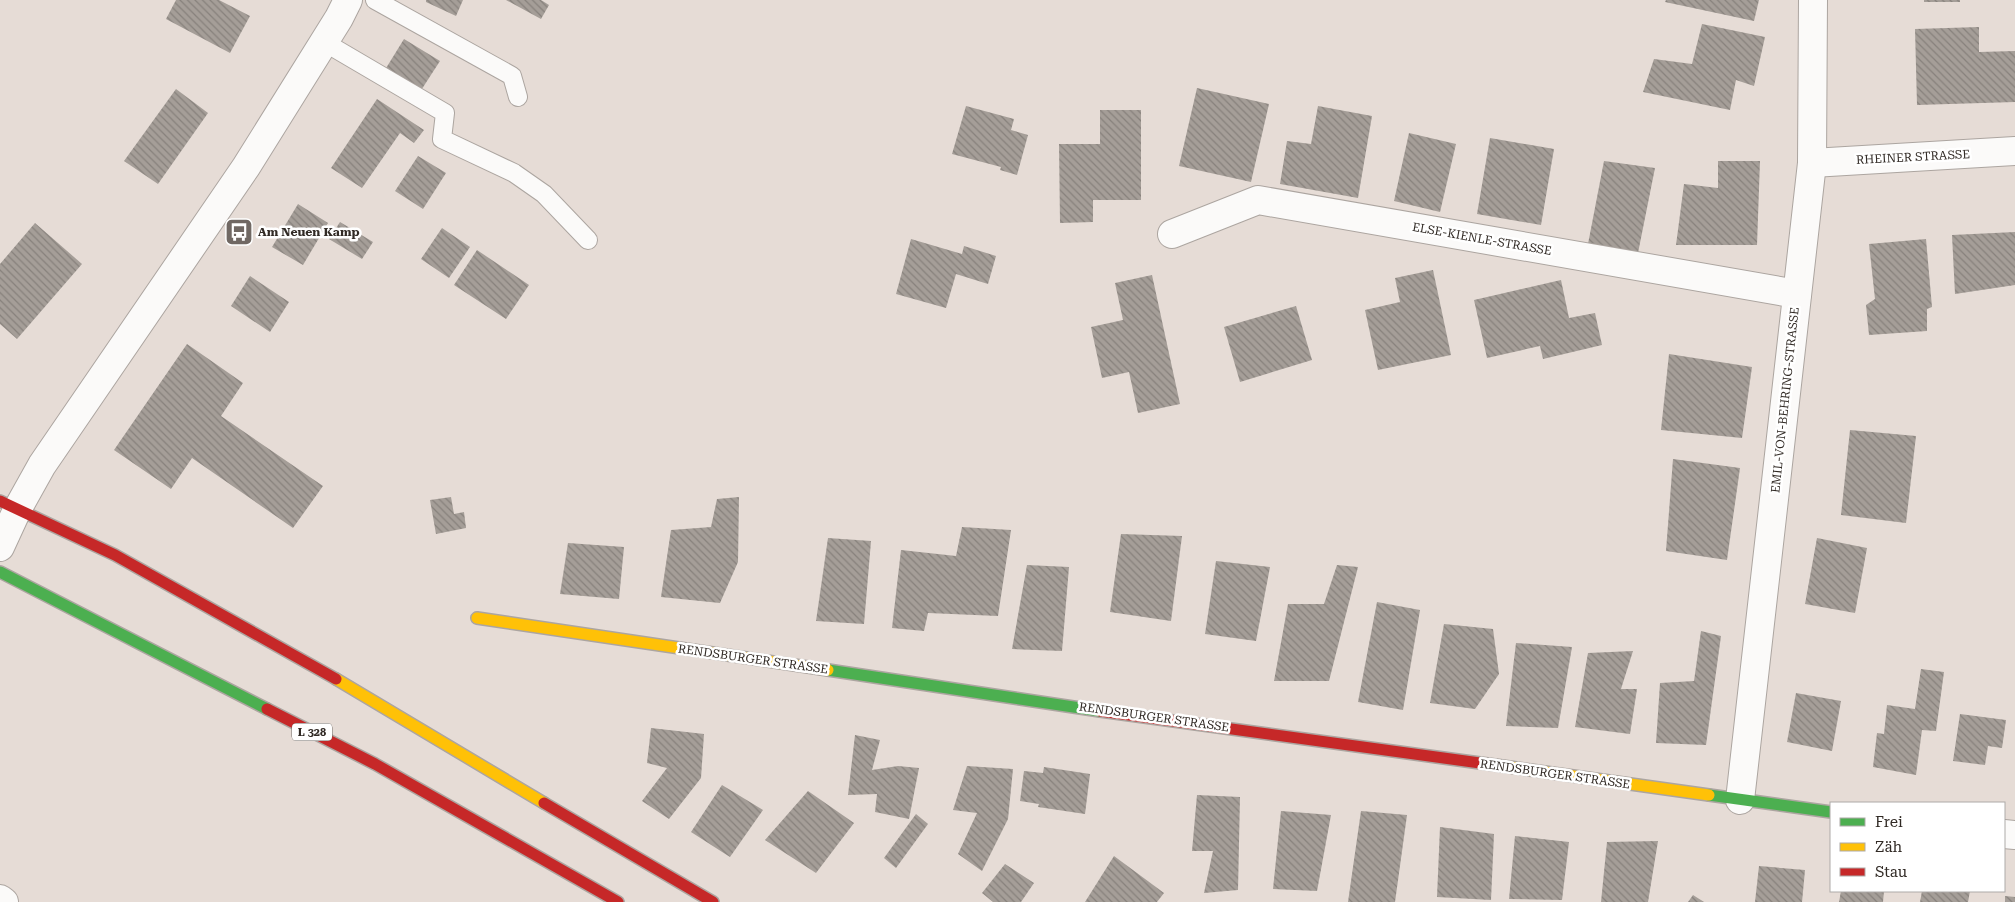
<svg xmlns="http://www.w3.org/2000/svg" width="2015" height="902" font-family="'Roboto Serif',serif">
  <defs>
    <pattern id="building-back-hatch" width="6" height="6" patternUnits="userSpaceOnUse" patternTransform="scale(1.25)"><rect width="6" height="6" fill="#a59e98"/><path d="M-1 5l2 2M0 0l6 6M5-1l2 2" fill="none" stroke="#87817c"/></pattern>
  </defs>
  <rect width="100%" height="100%" fill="#e6dcd6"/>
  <g fill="url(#building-back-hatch)">
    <polygon points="176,0 219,0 250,16 230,53 166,19"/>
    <polygon points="426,0 463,0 456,16 426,2"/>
    <polygon points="506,0 541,0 549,5 541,19"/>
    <polygon points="1666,0 1759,0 1754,21 1665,2"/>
    <rect x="1924" y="0" width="36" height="2"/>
    <polygon points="1702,24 1765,37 1754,86 1736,80 1730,110 1643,92 1654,59 1692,64"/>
    <polygon points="1979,27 1979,52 2015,51 2015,102 1917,105 1915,29"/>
    <polygon points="404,39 440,61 418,95 383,73"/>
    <polygon points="1197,88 1269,104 1251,182 1179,166"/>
    <polygon points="176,89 208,113 158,184 124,161"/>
    <polygon points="377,99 424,130 414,143 400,133 362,188 331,168"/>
    <polygon points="966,106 1014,119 1011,130 1028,135 1017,175 1000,170 1001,167 952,154"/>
    <polygon points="1318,106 1372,116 1358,198 1280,184 1287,141 1311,144"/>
    <polygon points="1100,110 1141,110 1141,200 1093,200 1093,222 1060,223 1059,144 1100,144"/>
    <polygon points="1409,133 1456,144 1440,212 1394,201"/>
    <polygon points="1490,138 1554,149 1541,225 1477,214"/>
    <polygon points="418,156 446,173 423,209 395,191"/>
    <polygon points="1604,161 1655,168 1638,253 1588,244"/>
    <polygon points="1718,161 1760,161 1757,245 1676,245 1684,184 1718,188"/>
    <polygon points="298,204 328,223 303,265 272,247"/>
    <polygon points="340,222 373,242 362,259 329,239"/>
    <polygon points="35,223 82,264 17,339 0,324 0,264"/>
    <polygon points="442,228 470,247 449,278 421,259"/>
    <polygon points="2015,232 2015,285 1955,294 1952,235"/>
    <polygon points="911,239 962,254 964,246 996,256 988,284 956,274 946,308 896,294"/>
    <polygon points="1926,239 1932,307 1927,309 1927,331 1869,335 1866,305 1875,299 1869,244"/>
    <polygon points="477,250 529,285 506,319 454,285"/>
    <polygon points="1433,270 1451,355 1378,370 1365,310 1400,302 1395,278"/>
    <polygon points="1152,275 1180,404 1138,413 1129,372 1102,378 1091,327 1123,320 1115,283"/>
    <polygon points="250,276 289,302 270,332 231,306"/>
    <polygon points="1561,280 1569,318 1595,313 1602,345 1543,359 1540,346 1487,358 1474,300"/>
    <polygon points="1296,306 1312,360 1240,382 1224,327"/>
    <polygon points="187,344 243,383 221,416 323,486 293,528 192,458 171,489 114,450"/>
    <polygon points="1669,354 1752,367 1742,438 1661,430"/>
    <polygon points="1850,430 1916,436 1906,523 1841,515"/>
    <polygon points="1673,459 1740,468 1727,560 1666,551"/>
    <polygon points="451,497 454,514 464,512 466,528 436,534 430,500"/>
    <polygon points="739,497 738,562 720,603 661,597 671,530 711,527 717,499"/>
    <polygon points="962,527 1011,530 998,616 928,613 924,631 892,628 901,550 956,556"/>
    <polygon points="1121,534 1182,536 1171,621 1110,612"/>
    <polygon points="828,538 871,541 864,624 816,621"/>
    <polygon points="1817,538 1867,548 1855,613 1805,604"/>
    <polygon points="568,543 624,547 619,599 560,594"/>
    <polygon points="1216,561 1270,567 1256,641 1205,634"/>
    <polygon points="1027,565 1069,567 1062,651 1012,649"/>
    <polygon points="1337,565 1358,567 1329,681 1274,681 1288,604 1324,604"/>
    <polygon points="1377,602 1420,610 1403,710 1358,702"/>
    <polygon points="1444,624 1493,629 1499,674 1475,709 1430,703"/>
    <polygon points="1701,631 1721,636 1706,745 1656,743 1660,683 1694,681"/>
    <polygon points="1516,643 1572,647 1558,728 1506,726"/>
    <polygon points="1633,651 1621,689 1637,689 1630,734 1575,727 1588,653"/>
    <polygon points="1921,669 1944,672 1936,731 1922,730 1916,775 1873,767 1877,733 1884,734 1887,705 1915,709"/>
    <polygon points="1796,693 1841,701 1832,751 1787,742"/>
    <polygon points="1960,714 2006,720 2002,748 1988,746 1985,765 1953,761"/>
    <polygon points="651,728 704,734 701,778 669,819 642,801 667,768 647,763"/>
    <polygon points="855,735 880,740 872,770 898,766 919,768 909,819 875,812 877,794 848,795"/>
    <polygon points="967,766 1013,769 1008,819 982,871 958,854 977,813 953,810"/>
    <polygon points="1044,767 1090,774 1085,814 1038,807 1039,804 1020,801 1024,771 1043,773"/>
    <polygon points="722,785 763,810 730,857 691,832"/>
    <polygon points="808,791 854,823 816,873 765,840"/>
    <polygon points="1197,795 1240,797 1238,890 1204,893 1213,851 1192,851"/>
    <polygon points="1281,811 1331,815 1317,891 1273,889"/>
    <polygon points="1361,811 1407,815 1395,902 1348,902"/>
    <polygon points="916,814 928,824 896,868 884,858"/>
    <polygon points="1440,827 1494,834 1491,900 1437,897"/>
    <polygon points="1515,836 1569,842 1562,900 1509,899"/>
    <polygon points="1658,841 1648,902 1601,902 1607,842"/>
    <polygon points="1114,856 1164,893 1157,902 1085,902"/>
    <polygon points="1005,864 1034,883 1021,902 993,902 982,893"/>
    <polygon points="1759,866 1805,870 1802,902 1755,902"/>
    <polygon points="1841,891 1884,891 1883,902 1839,902"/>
    <polygon points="1922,891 1970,891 1968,902 1920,902"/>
    <polygon points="1693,895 1704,902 1688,902"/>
    <polygon points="2005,896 2015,897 2015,902 2005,902"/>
  </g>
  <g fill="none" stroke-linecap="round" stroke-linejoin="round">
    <defs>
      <g id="lane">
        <polyline points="375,0 512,76 518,97"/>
        <polyline points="324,42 445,113 442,139 514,173 544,194 588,240"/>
      </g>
      <g id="street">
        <polyline points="1812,163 2015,151"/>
        <polyline points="1172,234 1258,200 1797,294"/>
        <polyline points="0,547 18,508 42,465 246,167 339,18 348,0"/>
        <polyline points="1740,800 1812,163 1813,0"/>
        <polyline points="2004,834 2015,835"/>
        <polyline points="0,899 4,902"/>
      </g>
      <g id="fast">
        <polyline points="0,572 267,709"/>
        <polyline points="828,670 1100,711"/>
        <polyline points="1709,795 1831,812"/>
      </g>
      <g id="slow">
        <polyline points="477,618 828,670"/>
        <polyline points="336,679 544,803"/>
        <polyline points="1502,766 1709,795"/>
      </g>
      <g id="jam">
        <polyline points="0,501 115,555 336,679"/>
        <polyline points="267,709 375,764 618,902"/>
        <polyline points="1100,711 1502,766"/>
        <polyline points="544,803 713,902"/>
      </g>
    </defs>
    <use href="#lane" stroke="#aca5a0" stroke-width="20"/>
    <use href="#street" stroke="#aca5a0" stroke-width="30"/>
    <use href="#fast" stroke="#aca5a0" stroke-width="14"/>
    <use href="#slow" stroke="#aca5a0" stroke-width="14"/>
    <use href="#jam" stroke="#aca5a0" stroke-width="14"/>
    <use href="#lane" stroke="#fbfaf9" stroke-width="18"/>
    <use href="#street" stroke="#fbfaf9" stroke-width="28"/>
    <use href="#fast" stroke="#4caf50" stroke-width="11"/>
    <use href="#slow" stroke="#ffc107" stroke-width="11"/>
    <use href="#jam" stroke="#c62828" stroke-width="11"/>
  </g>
  <defs>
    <symbol id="bus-square" viewBox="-11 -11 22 22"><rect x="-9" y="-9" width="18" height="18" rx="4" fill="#706863" stroke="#fff"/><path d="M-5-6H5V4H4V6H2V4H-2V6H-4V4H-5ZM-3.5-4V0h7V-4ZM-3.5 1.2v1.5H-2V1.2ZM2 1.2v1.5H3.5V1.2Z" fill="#fff"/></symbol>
  </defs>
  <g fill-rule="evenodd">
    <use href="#bus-square" x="223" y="216" width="32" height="32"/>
  </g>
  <g text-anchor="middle" stroke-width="5" stroke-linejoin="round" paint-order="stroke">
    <rect fill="#fff" stroke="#6f6a66" stroke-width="1" x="292" y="723.5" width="40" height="17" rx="4"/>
    <g font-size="11" font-weight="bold" fill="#312a25">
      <text x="312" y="736">L 328</text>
    </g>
    <g font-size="12" fill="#312a25" stroke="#fff">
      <text transform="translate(1913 157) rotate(-3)" y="4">RHEINER STRASSE</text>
      <text transform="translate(1482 239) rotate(10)" y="4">ELSE-KIENLE-STRASSE</text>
      <text transform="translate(1785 400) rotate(-84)" y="4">EMIL-VON-BEHRING-STRASSE</text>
      <text transform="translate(753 659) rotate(8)" y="4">RENDSBURGER STRASSE</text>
      <text transform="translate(1154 717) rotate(8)" y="4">RENDSBURGER STRASSE</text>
      <text transform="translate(1555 774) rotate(8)" y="4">RENDSBURGER STRASSE</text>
    </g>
    <g font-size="12" font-weight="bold" fill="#312a25" stroke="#fff" text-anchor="start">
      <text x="258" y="236">Am Neuen Kamp</text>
    </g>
  </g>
  <rect x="1830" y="802" width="175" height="90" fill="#ffffff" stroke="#adaaa8"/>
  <rect x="1840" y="818" width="25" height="8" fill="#4caf50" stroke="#adaaa8"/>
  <text x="1875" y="827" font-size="15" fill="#312a25">Frei</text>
  <rect x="1840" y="843" width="25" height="8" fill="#ffc107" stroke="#adaaa8"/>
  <text x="1875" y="852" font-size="15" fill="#312a25">Zäh</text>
  <rect x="1840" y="868" width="25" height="8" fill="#c62828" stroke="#adaaa8"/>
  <text x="1875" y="877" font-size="15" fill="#312a25">Stau</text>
</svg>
